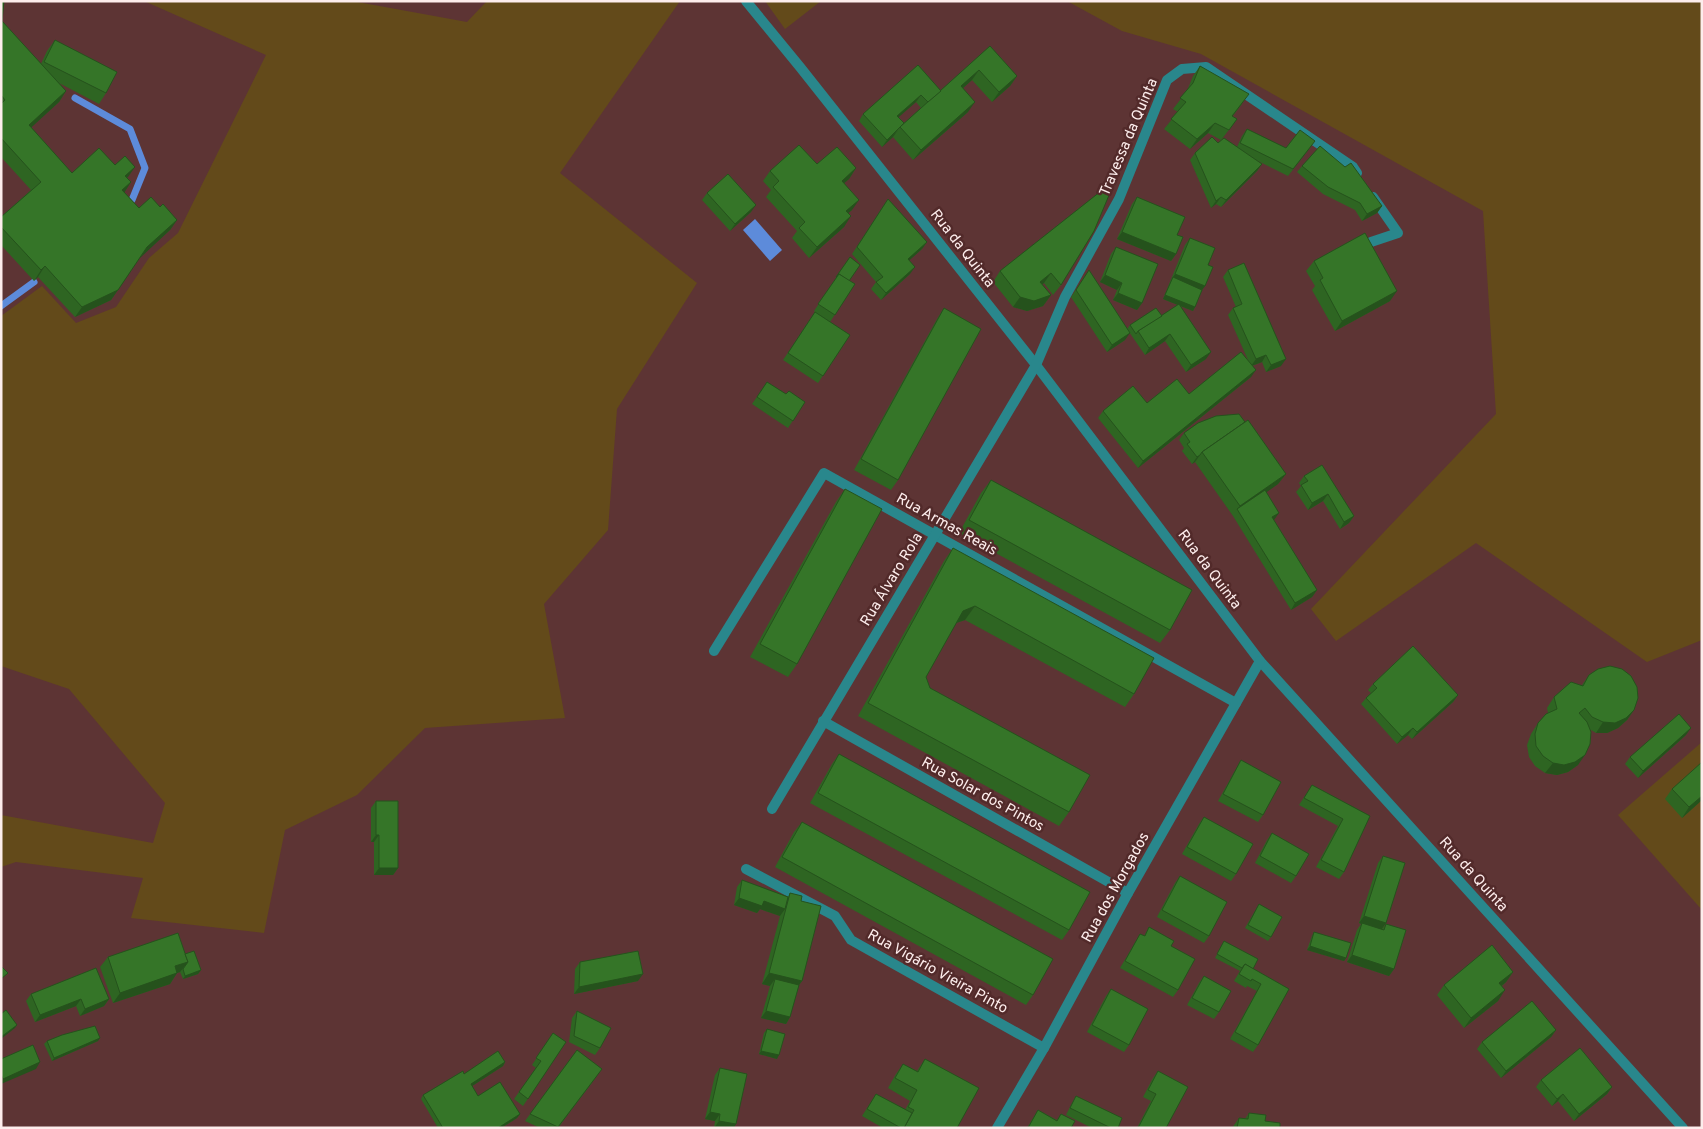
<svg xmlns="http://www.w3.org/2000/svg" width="1703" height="1129" font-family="Overpass,sans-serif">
  <rect width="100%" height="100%" fill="#5d3434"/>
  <g fill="#634a1a">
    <polygon points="144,1 352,1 467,22 487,1 680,1 560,173 697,283 617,409 608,530 544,604 565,718 425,728 357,795 285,830 264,933 131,918 143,878 16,862 1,867 1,815 153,843 165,803 69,689 1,666 1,316 42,286 76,323 116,307 149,258 178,233 266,55"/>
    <polygon points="765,1 821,1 785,29"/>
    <polygon points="1067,1 1702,1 1702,640 1647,662 1476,543 1336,641 1311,609 1496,414 1483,211 1201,54 1122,31"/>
    <polygon points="1702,742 1702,910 1618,815"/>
  </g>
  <polygon fill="#5d8bda" points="755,219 782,250 770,261 743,230"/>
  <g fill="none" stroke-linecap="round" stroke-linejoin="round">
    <g stroke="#5d8bda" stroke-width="7">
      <polyline points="75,98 130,129 145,168 132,200"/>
      <polyline points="1,306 34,282"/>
    </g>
    <g stroke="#29878c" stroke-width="10">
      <polyline points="746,1 800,67 1036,365 1260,661 1683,1128"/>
      <polyline points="1371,242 1398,233 1373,197"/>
      <polyline points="714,651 824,473 1236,703"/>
      <polyline points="823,721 1128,893"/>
      <polyline points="772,809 1036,365 1065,297 1119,199 1167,80 1182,69 1206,67 1353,167 1357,173"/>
      <polyline points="746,869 835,916 851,940 1044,1048"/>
      <polyline points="997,1128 1044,1048 1128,893 1260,661"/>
    </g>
  </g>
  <g fill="#2e6522" fill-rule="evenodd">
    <polygon points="1,1 2,21 41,64 47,51 55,40 106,93 99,104 59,83 66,91 59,102 31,127 72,173 127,178 131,182 124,192 139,208 160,207 177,220 170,230 140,257 111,300 75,317 38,277 34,281 1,245 1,217 31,190 1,157"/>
    <path d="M990 46 1017 76 1010 86 992 102 972 80 963 88 968 112 913 160 893 137 882 147 859 121 863 114 918 65 941 91ZM916 102 921 108 904 123 898 117Z"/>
    <polygon points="1200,66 1242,104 1232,117 1237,119 1222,139 1237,147 1242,136 1247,129 1286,148 1310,148 1288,176 1258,161 1262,164 1257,171 1221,207 1216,204 1211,208 1190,160 1195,153 1218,143 1221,140 1208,133 1190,149 1164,129 1178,112 1173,109 1187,91 1193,76"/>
    <polygon points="817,164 856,168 849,179 844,183 852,210 848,213 844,227 809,258 792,238 797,231 766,197 771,190 763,181 770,171"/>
    <polygon points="1302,166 1382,206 1377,213 1362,221 1355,210 1323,194 1297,172"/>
    <polygon points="1110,184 1061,285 1053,295 1044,283 1042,285 1051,295 1043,306 1027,311 1013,307 993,282 1000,271"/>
    <polygon points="707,193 751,212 730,231 702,200"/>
    <polygon points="1137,197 1177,235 1176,254 1171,261 1117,239 1132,204"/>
    <polygon points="888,199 927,242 922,249 909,260 910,274 881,300 871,289 876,282 852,254"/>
    <polygon points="1190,238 1208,265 1205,286 1202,290 1195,307 1193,311 1180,306 1206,359 1186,372 1165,341 1145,355 1127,329 1130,325 1162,316 1178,305 1163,299 1185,245"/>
    <polygon points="1116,247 1142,303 1137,310 1113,300 1117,290 1100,282 1111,254"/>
    <polygon points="850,257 849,281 855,284 830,322 850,335 818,383 783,360 815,312 814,311"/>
    <polygon points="1314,261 1390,301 1335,331 1312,290 1315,286 1306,271"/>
    <polygon points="1089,270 1125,340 1107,352 1071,297"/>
    <polygon points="1228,270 1281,366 1266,372 1262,362 1252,366 1251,377 1138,468 1098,418 1103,411 1147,403 1189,394 1248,360 1228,315 1233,308 1236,307 1223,277"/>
    <polygon points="944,308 898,480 891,490 854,470 937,319"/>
    <polygon points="767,382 786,394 805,402 788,428 752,404"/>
    <polygon points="1184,433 1286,474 1278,484 1266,492 1273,520 1317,590 1312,597 1291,610 1233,516 1195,462 1192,464 1182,451 1184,448 1179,440"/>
    <polygon points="1304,476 1354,516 1349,523 1340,529 1323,501 1308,510 1296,492 1301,486 1299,483"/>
    <polygon points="991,480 1170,630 1160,643 959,533 981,493"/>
    <polygon points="845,489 797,664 788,677 750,657 836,502"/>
    <polygon points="953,548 1134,694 1125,707 965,620 956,623 926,677 930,688 1069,812 1059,826 858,716 944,561"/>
    <polygon points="1589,675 1634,710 1627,720 1618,728 1607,733 1596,733 1591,730 1578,765 1568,772 1557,775 1545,773 1535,766 1529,757 1527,745 1531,734 1538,723 1548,713 1547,708 1554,697 1582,685"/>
    <polygon points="1373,684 1458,695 1453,702 1412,739 1408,735 1397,744 1361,704 1366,698 1371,693 1368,690"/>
    <polygon points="1686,735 1638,778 1625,764 1630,757"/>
    <polygon points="839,754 1069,930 1062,940 810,803 832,764"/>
    <polygon points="1241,760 1263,815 1258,822 1218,801 1237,767"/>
    <polygon points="1312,785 1370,816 1344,872 1339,879 1316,867 1338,826 1299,805"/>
    <polygon points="1672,789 1702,800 1682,818 1665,799"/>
    <polygon points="376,801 398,868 393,875 374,875 374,842 371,842 371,808"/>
    <polygon points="1204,817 1236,874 1231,881 1182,854 1199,824"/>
    <polygon points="802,822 1033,995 1026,1005 775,867 794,832"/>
    <polygon points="1272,833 1296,876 1291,883 1255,863 1267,840"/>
    <polygon points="1383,856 1386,923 1382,929 1386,924 1394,969 1389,976 1347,962 1357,930 1361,924 1359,923 1378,863"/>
    <polygon points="1180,876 1209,936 1204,943 1157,917 1175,883"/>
    <polygon points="742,880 788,897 790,893 801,901 802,981 799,985 790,1017 786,1024 761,1018 770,986 762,984 780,916 760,909 757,913 734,905 737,887"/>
    <polygon points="1259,904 1271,937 1268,941 1245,928"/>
    <polygon points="1149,927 1171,946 1178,990 1173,997 1120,968 1136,941 1140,934 1144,936"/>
    <polygon points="1314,932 1346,958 1344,961 1307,950 1312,936"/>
    <polygon points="1224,941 1253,969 1289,989 1258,1045 1253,1052 1230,1039 1257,991 1247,986 1246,988 1234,981 1240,971 1215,958"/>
    <polygon points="185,954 201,970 198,974 183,979 180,972 177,973 170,984 113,1003 100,967 108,957"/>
    <polygon points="580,962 638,981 574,994 575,969"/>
    <polygon points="1513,972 1506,982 1502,986 1498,1001 1464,1028 1437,995 1444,985"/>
    <polygon points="1204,976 1219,1012 1214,1019 1187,1005 1199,983"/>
    <polygon points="1111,989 1129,1045 1124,1052 1087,1032 1106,996"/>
    <polygon points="31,994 109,999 104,1006 80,1016 76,1006 35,1022 26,1001"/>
    <polygon points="577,1011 600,1048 595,1055 569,1042 572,1018"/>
    <polygon points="767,1029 777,1059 759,1054 764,1033"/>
    <polygon points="1556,1030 1551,1037 1501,1078 1477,1049 1482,1042"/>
    <polygon points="553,1033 566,1042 523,1106 514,1099 536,1068 532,1065"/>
    <polygon points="47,1041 98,1041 52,1061 44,1044"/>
    <polygon points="577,1050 597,1076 558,1128 540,1128 525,1121"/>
    <polygon points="925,1059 957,1128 883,1128 862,1116 876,1094 905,1110 910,1101 888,1088 896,1074 903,1064 917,1071"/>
    <polygon points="505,1062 503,1066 472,1086 478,1096 520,1114 517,1118 501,1128 438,1128 421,1099 423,1095 464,1074"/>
    <polygon points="720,1068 736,1124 714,1128 715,1121 705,1119 715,1075"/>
    <polygon points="1158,1071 1166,1128 1137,1128 1151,1101 1143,1097 1153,1078"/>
    <polygon points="1541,1080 1612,1087 1607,1094 1574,1121 1558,1101 1552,1106 1536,1087"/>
    <polygon points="1076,1096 1118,1128 1092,1128 1066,1115 1072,1103"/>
    <polygon points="1038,1110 1057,1120 1061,1114 1071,1128 1027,1128"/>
    <polygon points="1249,1113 1265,1121 1280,1128 1232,1128 1239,1118 1245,1119"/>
  </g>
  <g fill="#25521c">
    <polygon points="979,70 972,80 954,96 961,86"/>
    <polygon points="1017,76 1010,86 992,102 999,92"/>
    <polygon points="66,91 59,102 22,136 29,125"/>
    <polygon points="921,95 916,102 892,123 897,116"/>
    <polygon points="975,102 968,112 913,160 921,150"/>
    <polygon points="1215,123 1208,133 1190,149 1197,139"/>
    <polygon points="898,130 893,137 882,147 887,140"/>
    <polygon points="1262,164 1257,171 1221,207 1226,200"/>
    <polygon points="135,167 128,177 118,186 125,176"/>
    <polygon points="856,168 849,179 835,191 842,181"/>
    <polygon points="131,182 124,193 122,190"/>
    <polygon points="1221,197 1216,204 1211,208 1216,201"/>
    <polygon points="859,200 852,210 839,221 846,211"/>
    <polygon points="756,205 751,212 730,231 735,224"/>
    <polygon points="1382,206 1377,213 1362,221 1367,214"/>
    <polygon points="851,216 844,227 809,258 817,247"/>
    <polygon points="177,220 170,230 140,258 147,247"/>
    <polygon points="1122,232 1176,254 1171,261 1117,239"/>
    <polygon points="927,242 922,249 903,266 908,259"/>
    <polygon points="45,266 38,277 34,281 41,270"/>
    <polygon points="915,267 910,274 881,300 886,293"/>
    <polygon points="1051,273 1044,283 1032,292 1040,282"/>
    <polygon points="1175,274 1205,286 1200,293 1173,277"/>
    <polygon points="1105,275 1122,283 1117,290 1100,282"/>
    <polygon points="118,290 111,300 75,317 82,307"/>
    <polygon points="1397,291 1390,301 1335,331 1342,321"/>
    <polygon points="1118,293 1142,303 1137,310 1113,300"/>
    <polygon points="1051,295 1043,306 1027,311 1013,307 1020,297"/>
    <polygon points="1165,295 1195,307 1193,311 1163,299"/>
    <polygon points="1130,333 1125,340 1107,352 1112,345"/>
    <polygon points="1170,334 1165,341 1145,355 1149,348"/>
    <polygon points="1211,352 1206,359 1186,372 1191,365"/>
    <polygon points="1266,355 1262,362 1251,366 1256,359"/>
    <polygon points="1286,359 1281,366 1266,372 1271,365"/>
    <polygon points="1256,370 1251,377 1138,468 1143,461"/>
    <polygon points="1200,455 1195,462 1192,464 1197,457"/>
    <polygon points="1286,474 1278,484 1239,512 1237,509 1240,506"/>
    <polygon points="1328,494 1323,501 1308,510 1312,503"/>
    <polygon points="1279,513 1274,520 1272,517"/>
    <polygon points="1354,516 1349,523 1340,529 1344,522"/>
    <polygon points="1317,590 1312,597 1291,610 1295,603"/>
    <polygon points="975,606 965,620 953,624 963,611"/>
    <polygon points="1458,695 1453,702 1412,739 1417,732"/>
    <polygon points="1634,710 1627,720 1618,728 1607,733 1596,733 1603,722"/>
    <polygon points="1413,728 1408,735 1397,744 1402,737"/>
    <polygon points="1691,728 1686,735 1638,778 1643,771"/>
    <polygon points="1585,755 1578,765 1568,772 1557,775 1545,773 1553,763"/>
    <polygon points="1702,796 1702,800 1682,818 1689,807"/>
    <polygon points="376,835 379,835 374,842 371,842"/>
    <polygon points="379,868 398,868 393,875 374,875"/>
    <polygon points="739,898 764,901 785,909 780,916 760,909 757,913 734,905"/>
    <polygon points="1364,916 1386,923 1381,930 1359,923"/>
    <polygon points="1310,946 1346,958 1344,961 1307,950"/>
    <polygon points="1352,955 1394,969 1389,976 1347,962"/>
    <polygon points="188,962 180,972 177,973 170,984 113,1003 120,993 175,966"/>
    <polygon points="201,970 198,974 183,979 185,976"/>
    <polygon points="1513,972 1506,982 1492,994 1499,983"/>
    <polygon points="769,973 802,981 794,992 775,979 770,986 762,984"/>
    <polygon points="643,974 638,981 574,994 579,987"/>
    <polygon points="1505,990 1498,1001 1464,1028 1471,1018"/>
    <polygon points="81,999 76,1006 35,1022 40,1015"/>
    <polygon points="109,999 104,1006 80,1016 85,1009"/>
    <polygon points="766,1011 790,1017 786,1024 761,1018"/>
    <polygon points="17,1025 15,1028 1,1039 1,1037"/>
    <polygon points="1556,1030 1551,1037 1501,1078 1506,1071"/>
    <polygon points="100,1038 98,1041 52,1061 54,1058"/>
    <polygon points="761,1051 779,1055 777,1059 759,1054"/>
    <polygon points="40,1062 36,1069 1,1084 1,1081 3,1079"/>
    <polygon points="505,1062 503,1066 469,1088 471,1084"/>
    <polygon points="1612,1087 1607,1094 1574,1121 1579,1114"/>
    <polygon points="1563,1094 1558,1101 1552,1106 1557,1099"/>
    <polygon points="710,1112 720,1114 715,1121 705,1119"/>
    <polygon points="520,1114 517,1118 501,1128 498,1128"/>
    <polygon points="719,1121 736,1124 734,1128 714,1128"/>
  </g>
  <g fill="#357528" stroke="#25521c">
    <polygon points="1,1 4,1 2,21 66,91 29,125 72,173 99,148 115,165 125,156 135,167 125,176 131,182 122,190 139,208 151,197 160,207 163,204 177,220 147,247 118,290 82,307 45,266 41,270 1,227 1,217 41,182 1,138 1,104 5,100 1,95"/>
    <polygon points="55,40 117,72 106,93 44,62"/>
    <polygon points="990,46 1017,76 999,92 979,70 961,86 975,102 921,150 900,127"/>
    <polygon points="918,65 941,91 928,102 921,95 897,116 904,123 887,140 863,114"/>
    <polygon points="1200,66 1249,94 1232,116 1237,119 1229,130 1215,123 1197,139 1171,119 1186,102 1180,98 1193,83"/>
    <polygon points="1247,129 1286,148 1300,130 1315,141 1293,169 1240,143"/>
    <polygon points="1212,137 1218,143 1224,138 1262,164 1226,200 1221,197 1216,201 1195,153"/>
    <polygon points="799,145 817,164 837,147 856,168 842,181 859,200 846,211 851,216 817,247 799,228 805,222 773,187 779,181 770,171"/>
    <polygon points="1320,146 1345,167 1351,163 1382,206 1367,214 1360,203 1328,187 1302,166"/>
    <polygon points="728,174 756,205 735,224 707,193"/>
    <polygon points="1110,184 1112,188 1094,231 1061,285 1051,273 1040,282 1051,295 1034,301 1020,297 1000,271"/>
    <polygon points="1137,197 1185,217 1177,235 1183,237 1176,254 1122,232"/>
    <polygon points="888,199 927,242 908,259 915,267 886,293 876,282 883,277 857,247"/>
    <polygon points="1365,233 1397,291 1342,321 1320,280 1323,278 1314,261"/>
    <polygon points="1190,238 1215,248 1208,265 1213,267 1205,286 1175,274"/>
    <polygon points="1116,247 1158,264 1142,303 1118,293 1122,283 1105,275"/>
    <polygon points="850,257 860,265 849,281 839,274 836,277"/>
    <polygon points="1244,263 1286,359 1271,365 1266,355 1256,359 1233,308 1242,304 1228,270"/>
    <polygon points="1089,270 1130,333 1112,345 1076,290"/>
    <polygon points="839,274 855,284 835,315 818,304"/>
    <polygon points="1173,277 1202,290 1195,307 1165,295"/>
    <polygon points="1179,304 1211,352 1191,365 1170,334 1149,348 1138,331"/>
    <polygon points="944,308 981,329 898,480 861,459"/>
    <polygon points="1156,308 1162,316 1138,331 1136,334 1130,325"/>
    <polygon points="815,312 850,335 823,376 788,353"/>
    <polygon points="1241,352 1256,370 1143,461 1103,411 1133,386 1147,403 1177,379 1189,394"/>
    <polygon points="767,382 786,394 789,391 805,402 793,421 757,397"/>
    <polygon points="1239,414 1245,422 1202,452 1200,455 1197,457 1187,444 1190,442 1184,433 1198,423 1216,416"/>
    <polygon points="1248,420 1286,474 1240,506 1202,452"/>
    <polygon points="1322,465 1354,516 1344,522 1328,494 1312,503 1301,485 1308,481 1304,476"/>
    <polygon points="991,480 1192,590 1170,630 969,520"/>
    <polygon points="845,489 882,509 797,664 760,644"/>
    <polygon points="1265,490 1279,513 1272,517 1317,590 1295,603 1237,509"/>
    <polygon points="953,548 1154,658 1134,694 975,606 963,611 926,677 930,688 1090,775 1069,812 868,703"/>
    <polygon points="1413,646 1458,695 1417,732 1413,728 1402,737 1366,698 1377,688 1373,684"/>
    <polygon points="1610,666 1622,669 1631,676 1637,687 1638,698 1634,710 1626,718 1615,723 1603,722 1592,717 1585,708 1579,713 1587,722 1591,732 1590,744 1585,755 1575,762 1564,765 1553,763 1543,756 1536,746 1535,734 1538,723 1546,714 1557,709 1554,697 1571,682 1583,686 1589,675 1598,669"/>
    <polygon points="1679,714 1691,728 1643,771 1630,757"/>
    <polygon points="839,754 1090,892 1069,930 818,793"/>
    <polygon points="1241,760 1281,782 1263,815 1223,794"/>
    <polygon points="1702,762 1702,796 1689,807 1672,789"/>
    <polygon points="1312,785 1370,816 1344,872 1321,860 1343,819 1304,798"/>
    <polygon points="376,801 398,801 398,868 379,868 379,835 376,835"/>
    <polygon points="1204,817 1253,844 1236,874 1187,847"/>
    <polygon points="802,822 1053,959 1033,995 782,857"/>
    <polygon points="1272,833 1309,854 1296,876 1260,856"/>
    <polygon points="1383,856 1405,863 1386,923 1364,916"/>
    <polygon points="1180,876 1227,902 1209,936 1162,910"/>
    <polygon points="742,880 788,897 785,909 764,901 762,906 739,898"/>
    <polygon points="790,893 802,896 801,901 821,906 802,981 769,973"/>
    <polygon points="1259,904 1282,917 1271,937 1248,925"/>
    <polygon points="1362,923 1384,930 1386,924 1406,930 1394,969 1352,955"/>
    <polygon points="1149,927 1174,941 1171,946 1195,959 1178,990 1125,961 1140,934 1145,936"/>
    <polygon points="1314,932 1351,943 1346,958 1310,946"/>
    <polygon points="178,933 188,962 175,966 177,973 120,993 108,957"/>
    <polygon points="1224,941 1258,959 1253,969 1245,964 1242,968 1217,954"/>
    <polygon points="1492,945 1513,972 1499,983 1505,990 1471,1018 1444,985"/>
    <polygon points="194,951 201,970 185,976 183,969 188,962 185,954"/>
    <polygon points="638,951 643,974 579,987 580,962"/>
    <polygon points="1245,964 1289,989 1258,1045 1235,1032 1261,984 1252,979 1251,981 1239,974"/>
    <polygon points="1,966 8,973 1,979"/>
    <polygon points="96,968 109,999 85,1009 81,999 40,1015 31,994"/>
    <polygon points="1204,976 1231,991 1219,1012 1192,998"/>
    <polygon points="775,979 799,985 790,1017 766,1011"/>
    <polygon points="1111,989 1148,1009 1129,1045 1092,1025"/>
    <polygon points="1532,1001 1556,1030 1506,1071 1482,1042"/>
    <polygon points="6,1010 17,1025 1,1037 1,1014"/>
    <polygon points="577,1011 611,1028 600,1048 574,1036"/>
    <polygon points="95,1026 100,1038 54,1058 47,1041 62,1035"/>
    <polygon points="767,1029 785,1034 779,1055 761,1051"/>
    <polygon points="553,1033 566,1042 528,1099 519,1092 541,1061 536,1058"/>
    <polygon points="33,1045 40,1062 3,1079 1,1074 1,1059"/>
    <polygon points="1580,1048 1612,1087 1579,1114 1563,1094 1557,1099 1541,1080"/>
    <polygon points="577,1050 602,1069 558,1127 530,1114"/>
    <polygon points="498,1051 505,1062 471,1084 478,1096 500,1082 520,1114 498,1128 443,1128 423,1095 463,1071 464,1074"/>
    <polygon points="925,1059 979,1088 957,1128 904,1128 914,1110 908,1107 917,1090 895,1078 903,1064 918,1072"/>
    <polygon points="720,1068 747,1074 736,1124 719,1121 720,1114 710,1112"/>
    <polygon points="1158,1071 1188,1087 1166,1128 1138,1128 1156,1094 1148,1090"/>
    <polygon points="876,1094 912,1113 904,1128 901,1128 867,1109"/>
    <polygon points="1076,1096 1122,1118 1118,1128 1111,1128 1070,1108"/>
    <polygon points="1038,1110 1057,1121 1061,1114 1075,1121 1071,1128 1028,1128"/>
    <polygon points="1249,1113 1266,1115 1265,1121 1280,1123 1280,1128 1237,1128 1239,1118 1248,1119"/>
  </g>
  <g text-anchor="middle" stroke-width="5" stroke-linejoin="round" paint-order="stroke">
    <g font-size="15" fill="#fdedec" stroke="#522a2a">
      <text transform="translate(1128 137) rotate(-67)" y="5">Travessa da Quinta</text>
      <text transform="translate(963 248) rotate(52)" y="5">Rua da Quinta</text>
      <text transform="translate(947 524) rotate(29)" y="5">Rua Armas Reais</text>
      <text transform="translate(1210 569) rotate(53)" y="5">Rua da Quinta</text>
      <text transform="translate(891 579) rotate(-59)" y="5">Rua Álvaro Rola</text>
      <text transform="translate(983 794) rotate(29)" y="5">Rua Solar dos Pintos</text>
      <text transform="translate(1474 874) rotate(48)" y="5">Rua da Quinta</text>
      <text transform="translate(1115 887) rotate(-61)" y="5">Rua dos Morgados</text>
      <text transform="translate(938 971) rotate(29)" y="5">Rua Vigário Vieira Pinto</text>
    </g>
  </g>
  <rect width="1703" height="1129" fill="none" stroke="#fdedec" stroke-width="5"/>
</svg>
